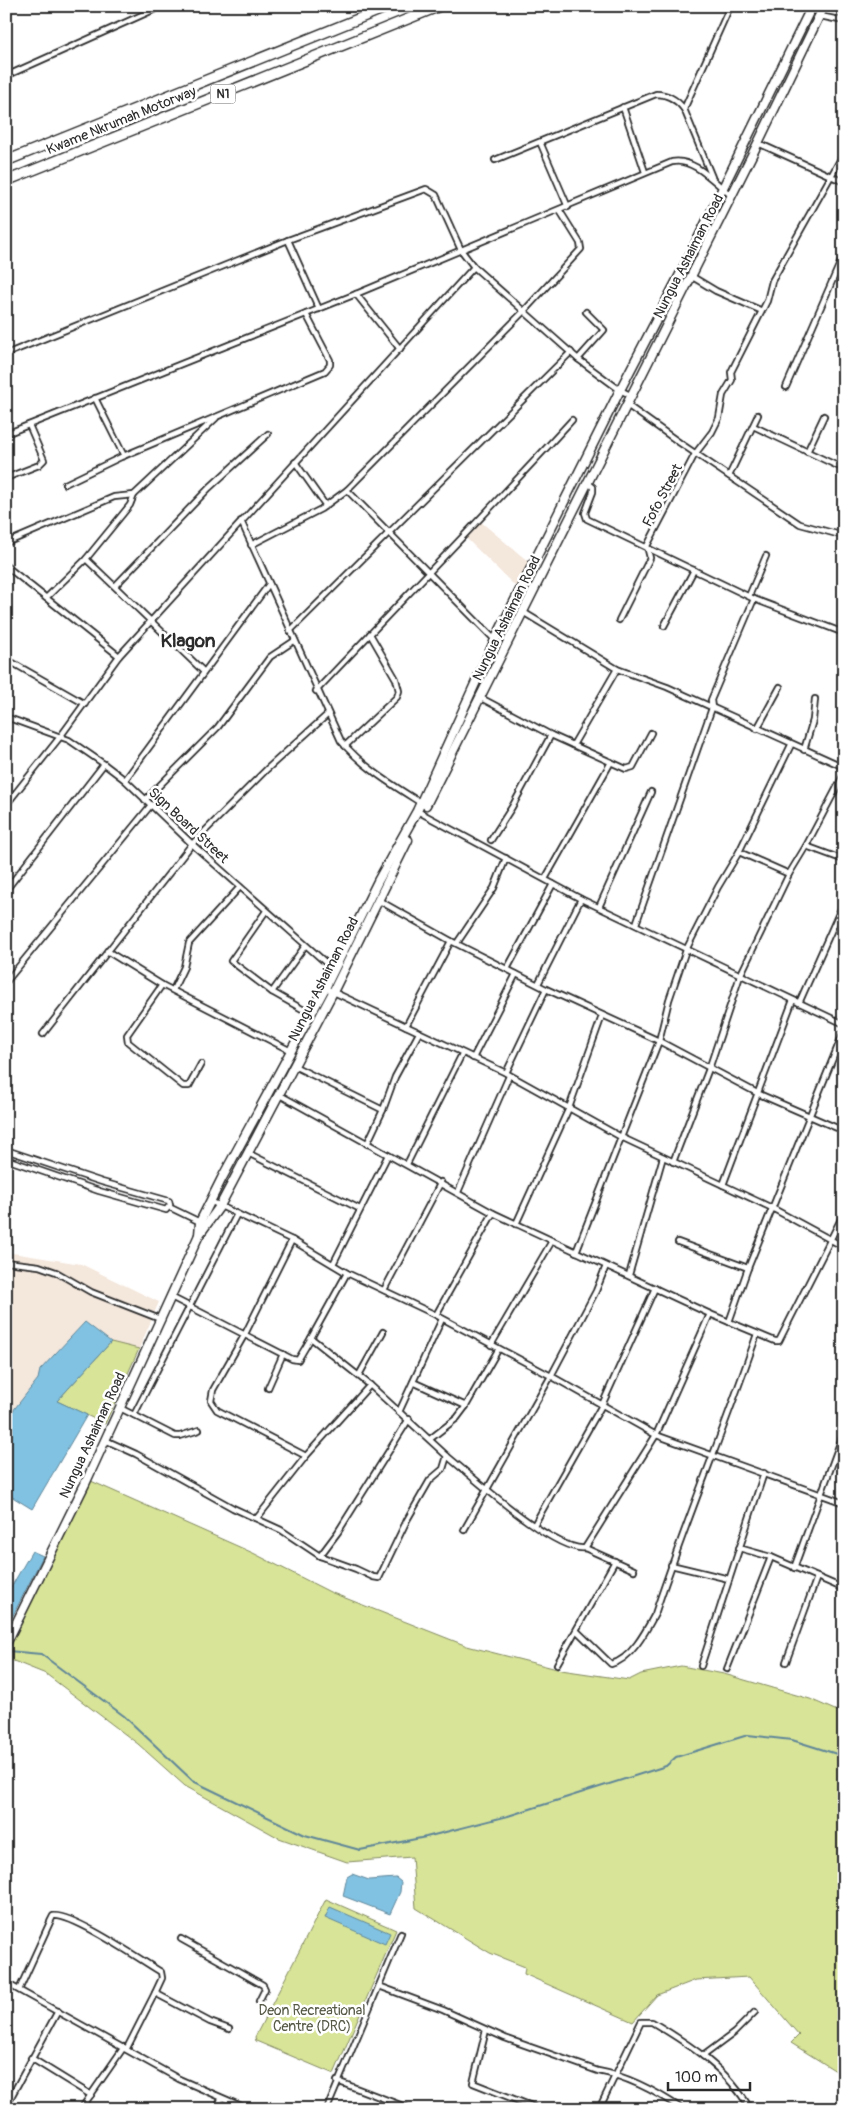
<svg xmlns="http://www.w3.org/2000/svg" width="850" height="2115" font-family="Pangolin,sans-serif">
  <rect width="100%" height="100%" fill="#fff"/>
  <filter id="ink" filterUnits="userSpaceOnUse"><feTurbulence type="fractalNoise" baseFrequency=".02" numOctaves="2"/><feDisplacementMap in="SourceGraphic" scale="10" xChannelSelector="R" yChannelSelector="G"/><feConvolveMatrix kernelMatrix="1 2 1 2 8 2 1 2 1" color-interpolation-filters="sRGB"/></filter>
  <g filter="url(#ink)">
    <g fill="#f4e7dc">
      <polygon points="481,522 530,563 518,589 466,538"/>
      <polygon points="6,1252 81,1264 159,1302 139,1349 111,1342 85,1322 40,1370 38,1379 12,1413 6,1411"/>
    </g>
    <g fill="#d8e497" stroke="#828861">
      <polygon points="111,1342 139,1349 105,1424 57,1401"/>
      <polygon points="91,1481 253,1553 330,1592 467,1646 561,1670 629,1680 641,1674 681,1666 724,1674 810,1699 844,1714 844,2076 791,2043 799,2035 749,1977 696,1980 657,1995 633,2022 524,1974 525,1967 490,1953 416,1908 412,1857 347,1862 279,1838 185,1786 138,1744 46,1674 6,1658 6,1654"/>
      <polygon points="326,1899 396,1930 334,2074 256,2041 255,2037"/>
    </g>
    <g fill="#81c2e2" stroke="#5f8699">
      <polygon points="85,1322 111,1342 57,1401 87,1415 32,1509 6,1493 6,1411 12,1412 38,1379 40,1370"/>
      <polygon points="32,1551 43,1556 6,1629 6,1596"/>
      <polygon points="352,1874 369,1880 396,1878 401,1882 400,1892 390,1914 343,1896 347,1877"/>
      <polygon points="330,1907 390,1933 385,1944 325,1918"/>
    </g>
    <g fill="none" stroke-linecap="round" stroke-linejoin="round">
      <polyline stroke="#5f8699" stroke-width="2" points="8,1651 41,1654 124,1716 193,1781 305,1835 360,1850 426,1837 508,1816 666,1766 676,1757 748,1735 792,1740 840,1755 844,1760"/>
      <defs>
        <g id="minor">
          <polyline points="820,16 844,21"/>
          <polyline points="6,76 162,6"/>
          <polyline points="623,107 645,172"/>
          <polyline points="684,109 728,11"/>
          <polyline points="540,142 568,207"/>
          <polyline points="758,143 844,182"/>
          <path d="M495 160 656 94C668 94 677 100 684 109L712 177"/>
          <polyline points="288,240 319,309"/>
          <polyline points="691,276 716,291 760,310"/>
          <polyline points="356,294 400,349"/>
          <polyline points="6,354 288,240 426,189 436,195 461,250 474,267 578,359 620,390 632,396"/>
          <polyline points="578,359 604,330 586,312"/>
          <polyline points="786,387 844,254"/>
          <polyline points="95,398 124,456"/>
          <polyline points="627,405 680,443 800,524 844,536"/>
          <polyline points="753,426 844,469"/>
          <path d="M6 434 356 294 672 162C694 157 716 184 732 196"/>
          <polyline points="807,452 824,416"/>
          <polyline points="295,462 326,506"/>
          <polyline points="729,476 758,415"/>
          <polyline points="6,478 39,465 44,460 29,425"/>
          <polyline points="588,483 593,487 593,492 585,513 587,519 754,599 844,633"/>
          <polyline points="65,484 121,457 325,371 330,365 330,360 306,314"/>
          <polyline points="347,490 495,640"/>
          <path d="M241 521 341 741C364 768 391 784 421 803"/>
          <polyline points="6,543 114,497 134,495"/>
          <polyline points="251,545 321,509 347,490 524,311 581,249 580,243 560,211"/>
          <polyline points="86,559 203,671"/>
          <polyline points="6,566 119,656"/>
          <polyline points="115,586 209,488 268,434"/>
          <polyline points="749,596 766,556"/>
          <polyline points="46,598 86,559 130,505 134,495 216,418"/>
          <polyline points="523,612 617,669 667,687 844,767"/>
          <polyline points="619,620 650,558 647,546 695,454 712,432 719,418 723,395 732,380 731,372 767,301 772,281 844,153"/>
          <polyline points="664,626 694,570"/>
          <polyline points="290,631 571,352"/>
          <polyline points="6,659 85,704"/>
          <path d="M316 691C401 601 488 512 572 420"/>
          <polyline points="481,698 551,735 626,769 633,767 651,733"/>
          <polyline points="6,717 69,740 104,764 125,780 192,844 334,970"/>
          <polyline points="757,729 780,687"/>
          <polyline points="573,745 617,669"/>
          <polyline points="345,746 397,697 399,691 396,679 370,634"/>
          <polyline points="804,750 813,720 815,699"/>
          <polyline points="125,780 269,584"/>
          <polyline points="145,800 218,727 270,657 294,641"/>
          <polyline points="6,805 60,737 119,656 474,267"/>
          <polyline points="421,813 581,899 844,1024"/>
          <polyline points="491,840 512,807 551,735"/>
          <polyline points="806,846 844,774"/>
          <polyline points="739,852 789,874"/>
          <polyline points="545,879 611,762"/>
          <polyline points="6,890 104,764"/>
          <polyline points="378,900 451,941 546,989 659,1041 759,1094 844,1131"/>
          <polyline points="599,907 651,792"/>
          <polyline points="266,911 231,961 272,992 311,1014"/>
          <polyline points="636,924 712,708 711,700 754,599"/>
          <polyline points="457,943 494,888 506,858"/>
          <polyline points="107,951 162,985 291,1051"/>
          <polyline points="507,969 553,884"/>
          <polyline points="6,982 151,805"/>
          <polyline points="538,984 581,899"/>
          <polyline points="162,985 127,1035 128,1042 183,1086 189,1086 201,1064"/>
          <polyline points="325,988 506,1073 621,1137 772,1208 844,1247"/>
          <polyline points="173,990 184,967 189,943 240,887"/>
          <polyline points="272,992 305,946"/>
          <polyline points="799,1003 844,902"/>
          <polyline points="406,1026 451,941"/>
          <polyline points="43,1034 192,844 267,769 327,715"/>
          <polyline points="473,1058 516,974"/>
          <polyline points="294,1066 383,1110 395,1077 419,1033"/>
          <polyline points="506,1073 546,989"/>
          <polyline points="278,1094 493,1213 710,1314 775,1341 779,1341 844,1213"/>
          <polyline points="367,1144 383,1110"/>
          <polyline points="6,1150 102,1182 169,1201 170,1205 166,1210 99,1191 6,1159"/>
          <polyline points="248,1153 360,1209"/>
          <polyline points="673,1162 710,1066 740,976 789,874 806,846 844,860"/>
          <polyline points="407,1164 462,1054"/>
          <polyline points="723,1185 793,1000"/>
          <polyline points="458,1192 509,1076"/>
          <polyline points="210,1201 292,1240 347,1273 436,1315 551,1376 656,1435 844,1503"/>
          <polyline points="169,1207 200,1222"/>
          <polyline points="516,1224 569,1108 602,1016"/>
          <polyline points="292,1240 245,1334 213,1390 211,1401 217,1410 306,1456"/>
          <polyline points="678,1242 748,1268"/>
          <polyline points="576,1252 659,1041 669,1000 686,950 718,887 739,852 791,745"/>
          <polyline points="6,1262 39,1266 56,1272 91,1292 160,1319"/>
          <polyline points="333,1264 388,1155"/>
          <polyline points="629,1275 663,1157"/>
          <polyline points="384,1290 441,1182"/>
          <polyline points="171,1297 292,1359 298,1360 311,1338"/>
          <polyline points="436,1315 493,1213"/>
          <polyline points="729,1322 748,1268 844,1031"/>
          <polyline points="491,1345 552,1241"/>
          <polyline points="359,1375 383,1332"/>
          <polyline points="413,1382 466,1406"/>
          <polyline points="268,1388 283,1354"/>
          <polyline points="120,1408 175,1436 180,1436 199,1430"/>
          <polyline points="399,1412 442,1319"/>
          <polyline points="134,1415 237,1214"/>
          <polyline points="430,1439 457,1418 466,1406 498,1350"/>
          <polyline points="105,1440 136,1454 233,1508 281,1530 320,1556 338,1532 409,1419"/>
          <path d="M447 1456C473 1477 554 1552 585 1548L656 1435 710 1314"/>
          <polyline points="257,1518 306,1456 370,1385 311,1338 347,1273"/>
          <polyline points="534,1525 602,1405 655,1288"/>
          <polyline points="464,1530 551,1376 596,1291 606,1266"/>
          <polyline points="585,1548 634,1570"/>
          <polyline points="739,1548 771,1557 840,1587 844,1579"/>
          <polyline points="320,1556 356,1569 373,1577 379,1578 407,1520 430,1480 443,1469 447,1456 370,1385"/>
          <polyline points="671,1565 729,1579"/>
          <polyline points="794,1568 844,1432"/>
          <path d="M577 1631 611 1664C631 1660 646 1631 655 1614 686 1520 725 1428 757 1334"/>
          <polyline points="786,1662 817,1577"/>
          <polyline points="557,1664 615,1561"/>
          <polyline points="701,1666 764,1473"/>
          <polyline points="727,1669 771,1557"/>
          <polyline points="181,1939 263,1985 265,1989 259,2001"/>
          <polyline points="6,1983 179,2079 248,2109"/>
          <path d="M379 1986 443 2010 505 2038 598 2071C627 2076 657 2092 682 2109"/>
          <path d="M19 1990 51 1920 53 1916C72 1913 141 1960 161 1972L162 1978 155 1993 210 2022 229 2029"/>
          <polyline points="486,2030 473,2083 529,2105"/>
          <polyline points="127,2048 155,1993"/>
          <polyline points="703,2056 734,2033 755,2012"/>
          <polyline points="31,2058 91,2095"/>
          <polyline points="337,2081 411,2109"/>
          <polyline points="6,2106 58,2011"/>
          <polyline points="81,2109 124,2047"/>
          <polyline points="217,2109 221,2099"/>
          <polyline points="327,2109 401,1933"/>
          <polyline points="527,2109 529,2105 538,2109"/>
          <path d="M599 2109 641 2022H652C689 2044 729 2070 750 2109"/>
        </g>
        <g id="primary">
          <polyline points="426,805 758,143 824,6"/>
          <polyline points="199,1235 220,1206 248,1153 333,992 408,840"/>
          <polyline points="6,1644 85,1484 199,1235 200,1222 222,1178 325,988 378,881 417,811 495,640 620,390 690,255 812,6"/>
        </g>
        <g id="motorway">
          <polyline points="6,161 390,6"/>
          <polyline points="6,181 440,6"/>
        </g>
      </defs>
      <use href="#minor" stroke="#2b2b2b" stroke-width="8"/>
      <use href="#primary" stroke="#2b2b2b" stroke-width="11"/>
      <use href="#motorway" stroke="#2b2b2b" stroke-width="12"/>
      <use href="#minor" stroke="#fff" stroke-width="4.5"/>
      <use href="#primary" stroke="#fff" stroke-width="8"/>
      <use href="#motorway" stroke="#fff" stroke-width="9"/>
    </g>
  </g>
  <g text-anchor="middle" stroke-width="5" stroke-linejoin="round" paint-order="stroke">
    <rect fill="#fff" stroke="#6b6b6b" stroke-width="1" x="210.5" y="84.5" width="25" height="19" rx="4"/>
    <g font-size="12" font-weight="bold" fill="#2b2b2b">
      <text x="223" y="98">N1</text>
    </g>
    <g font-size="14" fill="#2b2b2b" stroke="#fff">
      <text transform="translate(121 120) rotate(-22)" y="5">Kwame Nkrumah Motorway</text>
      <text transform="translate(688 256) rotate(-63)" y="5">Nungua Ashaiman Road</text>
      <text transform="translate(662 495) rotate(-62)" y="5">Fofo Street</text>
      <text transform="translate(506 618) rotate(-64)" y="5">Nungua Ashaiman Road</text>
      <text transform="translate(189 825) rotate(43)" y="5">Sign Board Street</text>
      <text transform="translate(323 979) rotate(-63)" y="5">Nungua Ashaiman Road</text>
      <text transform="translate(92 1435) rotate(-65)" y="5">Nungua Ashaiman Road</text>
    </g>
    <g font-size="14" fill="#565946" stroke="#fff">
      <text x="312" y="2015">Deon Recreational<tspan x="312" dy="16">Centre (DRC)</tspan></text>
    </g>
    <g font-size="19" font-weight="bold" fill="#2b2b2b" stroke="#fff">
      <text x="188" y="647">Klagon</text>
    </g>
  </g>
  <rect width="850" height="2115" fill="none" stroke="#fff" stroke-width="25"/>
  <rect x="12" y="12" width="825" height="2090" fill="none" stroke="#2b2b2b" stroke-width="2" filter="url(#ink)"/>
  <path d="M668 2082v8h82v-8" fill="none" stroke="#2b2b2b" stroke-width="2.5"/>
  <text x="675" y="2082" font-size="15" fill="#2b2b2b" stroke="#ffffff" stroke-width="4" paint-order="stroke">100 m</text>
</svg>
